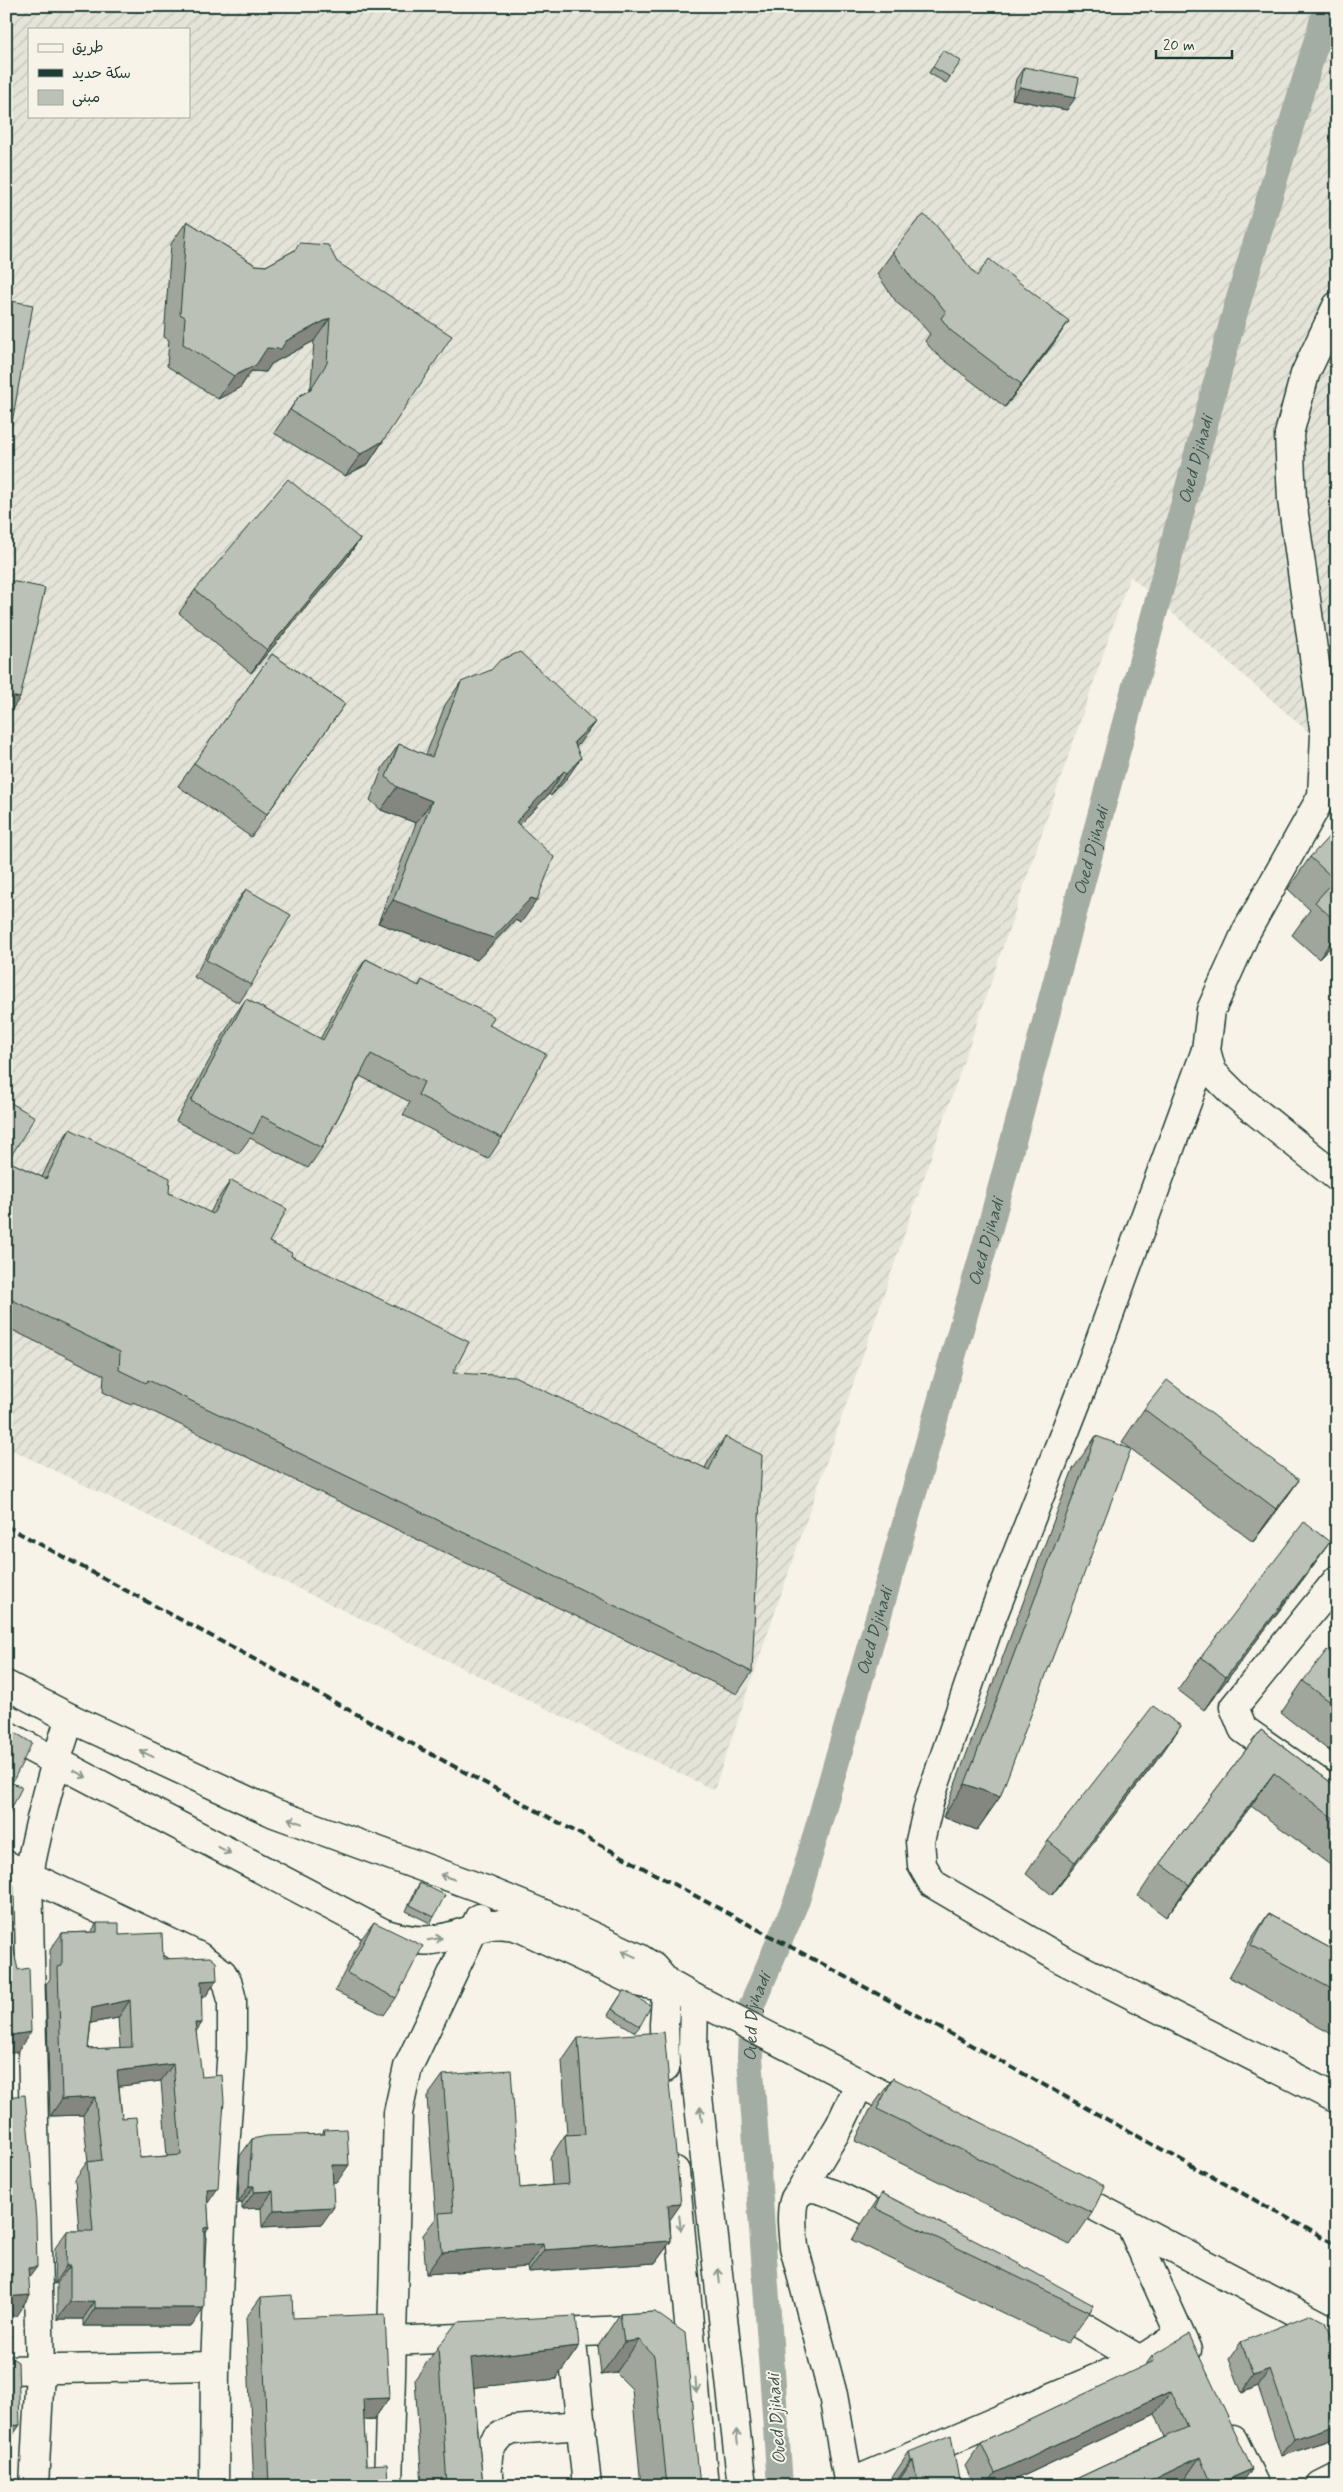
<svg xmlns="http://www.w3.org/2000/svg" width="1343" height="2492" font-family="Mynerve,'Playpen Sans Arabic',sans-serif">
  <defs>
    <pattern id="industrial-furrows" width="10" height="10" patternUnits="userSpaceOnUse" patternTransform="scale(1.25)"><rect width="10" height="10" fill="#e5e4d9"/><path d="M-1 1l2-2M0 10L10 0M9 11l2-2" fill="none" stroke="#c4c4bb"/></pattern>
  </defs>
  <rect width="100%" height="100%" fill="#f7f3e8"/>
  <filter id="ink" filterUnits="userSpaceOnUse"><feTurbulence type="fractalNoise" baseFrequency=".02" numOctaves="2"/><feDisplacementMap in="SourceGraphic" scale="10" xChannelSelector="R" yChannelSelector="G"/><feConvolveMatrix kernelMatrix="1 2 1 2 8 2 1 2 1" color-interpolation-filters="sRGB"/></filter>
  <g filter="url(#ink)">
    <path fill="url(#industrial-furrows)" fill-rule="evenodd" d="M6 6H1337V757L1130 576 714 1790 6 1447ZM29 29H189V116H29Z"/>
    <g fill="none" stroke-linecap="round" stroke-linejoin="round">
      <path stroke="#a4ada3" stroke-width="26" id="s1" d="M780 2486 750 2057 752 2005 797 1900 989 1231 1235 312 1327 6"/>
      <defs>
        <g id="minor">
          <polyline points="1337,306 1305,374 1289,434 1292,500 1325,735 1322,796 1247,930 1211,1010 1206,1050 1212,1072 1234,1094 1337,1177"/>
          <polyline points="1206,1050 1088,1373 991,1620 930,1799 920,1841 922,1865 933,1884 1061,1959 1337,2099"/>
          <polyline points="1337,1580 1234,1707 1243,1729 1337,1795"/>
          <polyline points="6,1685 70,1718 274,1813 488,1891 544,1914 639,1958 653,1967 667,1983 694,1998 914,2111"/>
          <path d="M6 1735 383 1933C399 1938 415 1942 432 1940 464 1937 491 1915 523 1929L636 1982 651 1985 667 1983"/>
          <polyline points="6,1865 198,1956 222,1973 228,1984 232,2000 232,2048 223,2178 215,2366 214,2486"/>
          <polyline points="694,1998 693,2052 742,2486"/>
          <polyline points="665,2068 664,2024 667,1983"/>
          <polyline points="675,2171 704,2486"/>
          <polyline points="1062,2189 1337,2334"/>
          <polyline points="799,2193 840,2125 860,2083"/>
          <polyline points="1131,2226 1187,2350"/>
          <polyline points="1049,2306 1140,2360"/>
          <polyline points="571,2332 587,2486"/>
          <polyline points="541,2334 646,2329"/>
          <polyline points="391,2341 481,2337"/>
          <polyline points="6,2370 215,2366"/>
          <polyline points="1233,2440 1255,2486"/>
          <polyline points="848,2484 1140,2360 1179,2335"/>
          <path d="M34 2486 40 2370 28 1878C39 1823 52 1771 70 1718"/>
          <polyline points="388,2486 398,2113 408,2067 479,1918"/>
          <path d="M489 2486C486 2459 484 2440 513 2430L582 2425"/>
          <path d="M849 2486 833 2395 794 2247C793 2233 790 2215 794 2201 796 2194 805 2188 811 2188 830 2188 884 2220 903 2229"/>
          <polyline points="1321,2486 1337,2478"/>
        </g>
      </defs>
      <use href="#minor" stroke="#1f3d34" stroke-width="31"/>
      <use href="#minor" stroke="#f7f3e8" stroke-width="28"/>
      <polyline stroke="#1f3d34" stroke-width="4" stroke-dasharray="8 4" stroke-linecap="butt" points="6,1526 828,1967 1337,2245"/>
    </g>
    <g fill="#a1a69d" stroke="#1f3d34" fill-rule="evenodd">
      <polygon points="943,50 950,77 946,83 929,73"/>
      <polygon points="1024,67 1067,110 1012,99 1016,79"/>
      <polygon points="187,221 255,265 266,266 295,250 299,243 383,441 368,464 345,476 274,433 299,396 308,391 311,386 314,341 271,364 266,372 251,371 240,388 218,399 167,366 169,340 164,337 171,244"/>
      <polygon points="893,252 977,276 1054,343 1005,407 934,352 925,341 930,334 917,319 897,303 877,274"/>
      <polygon points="360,539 344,562 251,673 179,613 195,590"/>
      <polygon points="272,654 345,704 251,837 178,786"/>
      <polygon points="461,682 595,722 576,747 565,781 551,796 549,794 519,825 521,923 515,920 477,960 378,923 416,823 381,810 370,800 383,767 399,744 426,755 445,705"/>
      <polygon points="1337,833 1337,940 1319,959 1292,935 1310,910 1288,889 1310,857"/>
      <polygon points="246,889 251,985 239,1003 194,977 234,906"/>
      <polygon points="366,959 418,986 422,980 489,1025 502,1138 488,1159 403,1115 410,1102 360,1076 322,1148 308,1168 250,1138 238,1154 176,1121 232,1019 246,999 320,1039 352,979"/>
      <polygon points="6,1100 8,1161 42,1177 54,1152 70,1129 169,1193 210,1213 215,1203 231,1180 269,1242 291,1256 453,1373 705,1468 709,1460 725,1437 752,1672 737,1694 133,1402 131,1405 103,1392 104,1375 6,1327"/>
      <polygon points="1144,1409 1299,1480 1276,1512 1253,1542 1122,1442"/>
      <polygon points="1096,1436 1000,1797 977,1830 943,1817 1073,1469"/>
      <polygon points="1330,1542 1307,1574 1204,1710 1178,1690 1201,1657"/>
      <polygon points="1332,1654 1337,1707 1337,1757 1281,1713 1303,1681"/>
      <polygon points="1261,1730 1337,1787 1337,1870 1251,1806 1166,1917 1138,1896 1160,1863"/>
      <polygon points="1158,1759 1052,1895 1026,1874 1048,1841"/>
      <polygon points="420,1883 434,1917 430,1923 406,1911 416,1889"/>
      <polygon points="1268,1914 1337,1952 1337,2037 1229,1977 1246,1947"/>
      <polygon points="374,1922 396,1998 384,2015 335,1991 361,1939"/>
      <path d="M97 1923 163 1959 217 1980 205 1997H202L196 2032 209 2227 204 2235 192 2326H83V2319H57V2283L54 2284 55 2248 67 2231H79L75 2179 87 2162H88L83 2115 50 2116 46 1984 50 1979V1950L62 1933 91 1932ZM118 2018 120 2048 88 2049 91 2023ZM161 2081 167 2156 140 2158 122 2118 119 2086Z"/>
      <polygon points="620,1996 640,2026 635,2032 608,2015"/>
      <polygon points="578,2038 670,2221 671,2241 655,2263 528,2272 527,2267 426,2274 423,2235 436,2218 427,2097 443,2075 520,2188 552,2185 550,2158 565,2135 567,2135 562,2061"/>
      <polygon points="893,2078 1092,2213 1070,2245 855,2141 870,2110"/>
      <polygon points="324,2130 337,2182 332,2182 322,2224 262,2227 261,2208 242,2209 242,2203 238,2203 240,2156 252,2139 322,2134"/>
      <polygon points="882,2193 1090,2312 1067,2344 852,2240 860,2226"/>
      <polygon points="261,2297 293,2318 389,2398 374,2419 364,2420 366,2465 387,2486 254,2486 246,2318"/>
      <polygon points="655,2312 700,2486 641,2486 632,2389 616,2373 601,2375 598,2346 620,2314"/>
      <polygon points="1241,2342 1337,2349 1337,2438 1281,2456 1258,2386 1242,2393 1229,2359"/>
      <polygon points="579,2346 556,2379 474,2387 483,2486 422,2486 415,2379 438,2347"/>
      <polygon points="1152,2356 1240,2486 1187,2486 1184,2480 1173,2486 1061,2486 1165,2437 1155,2414 1002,2486 974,2486 965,2466 981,2443 1145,2366"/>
      <polygon points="909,2452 960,2486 887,2486 887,2485"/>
    </g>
    <g fill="#83877f" stroke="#1f3d34">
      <polygon points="1020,87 1075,98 1067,110 1012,99"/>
      <polygon points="330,318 314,341 271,364 266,372 251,371 240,388 218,399 234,376 267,348 286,341"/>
      <polygon points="1069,321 1054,343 1005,407 1021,384"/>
      <polygon points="383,441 368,464 345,476 361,454"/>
      <polygon points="360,539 344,562 251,673 267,650"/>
      <polygon points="6,695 20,698 6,718"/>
      <polygon points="595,722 579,744 559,765 574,742"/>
      <polygon points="581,758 565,781 551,796 567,773"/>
      <polygon points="564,771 549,794 501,844 516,822"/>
      <polygon points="397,787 432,801 416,823 381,810"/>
      <polygon points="531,898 537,900 521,923 515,920 477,960 378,923 393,900"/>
      <polygon points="1337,933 1337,940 1319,959"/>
      <polygon points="1299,1480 1276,1512 1253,1542 1276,1509"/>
      <polygon points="1330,1542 1307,1574 1204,1710 1226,1677"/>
      <polygon points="1181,1726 1158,1759 1052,1895 1075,1862"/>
      <polygon points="1274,1773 1251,1806 1166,1917 1189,1885"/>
      <polygon points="965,1784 1000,1797 977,1830 943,1817"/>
      <polygon points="217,1980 205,1997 189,1998 201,1981"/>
      <polygon points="130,2000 118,2018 80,2025 92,2008"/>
      <polygon points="195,2023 202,2023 190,2040"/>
      <polygon points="31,2032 17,2052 6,2054 6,2036"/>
      <polygon points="173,2064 161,2081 105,2088 117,2071"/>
      <polygon points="95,2097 83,2115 50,2116 62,2099"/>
      <polygon points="332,2165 349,2165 337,2182 320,2182"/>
      <polygon points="249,2186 254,2186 242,2203 238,2203"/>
      <polygon points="218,2188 206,2206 207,2189"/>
      <polygon points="273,2191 261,2208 242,2209 254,2192"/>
      <polygon points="681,2204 665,2227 668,2205"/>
      <polygon points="334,2207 322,2224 262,2227 274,2210"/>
      <polygon points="209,2227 197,2245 204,2228"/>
      <polygon points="671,2241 655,2263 528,2272 544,2250"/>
      <polygon points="543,2244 527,2267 426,2274 442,2252"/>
      <polygon points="66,2266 70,2266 57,2283 54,2284"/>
      <polygon points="37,2267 22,2287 28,2268"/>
      <polygon points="30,2295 16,2316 6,2316 6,2297"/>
      <polygon points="95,2301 83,2319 57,2319 70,2302"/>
      <polygon points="95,2308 204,2308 192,2326 83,2326"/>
      <polygon points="639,2340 616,2373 601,2375 624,2342"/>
      <polygon points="579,2346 556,2379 448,2390 471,2358"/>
      <polygon points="1270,2369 1258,2386 1242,2393 1254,2375"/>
      <polygon points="1171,2391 1155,2414 1002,2486 987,2486 995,2473"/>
      <polygon points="389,2398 374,2419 348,2420 363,2399"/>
      <polygon points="20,2425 6,2445 6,2426"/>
      <polygon points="1337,2425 1337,2438 1281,2456 1294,2439"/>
      <polygon points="1200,2457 1184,2480 1173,2486 1140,2486"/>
      <polygon points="911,2460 913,2460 895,2486 893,2486"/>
      <polygon points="1252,2469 1240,2486 1215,2486"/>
      <polygon points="373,2484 388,2484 387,2486 372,2486"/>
    </g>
    <g fill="#bbc1b6" stroke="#1f3d34" fill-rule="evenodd">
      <polygon points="943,50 961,61 950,77 933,67"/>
      <polygon points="1024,67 1079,78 1075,98 1020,87"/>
      <polygon points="924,215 934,223 977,276 989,259 1069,321 1021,384 950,330 941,318 946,312 933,296 913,280 893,252 917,221"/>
      <polygon points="187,221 255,265 266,266 295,250 299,243 328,245 337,262 452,336 383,441 361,454 290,410 299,396 310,390 327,363 330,318 286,341 281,349 267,348 256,365 234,376 183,344 185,317 180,314"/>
      <polygon points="6,300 33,305 8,445 6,445"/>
      <polygon points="288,479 360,539 267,650 195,590"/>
      <polygon points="6,580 45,588 20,698 6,695"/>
      <polygon points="520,652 595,722 574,742 581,758 567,773 564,771 516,822 554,857 537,900 531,898 493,938 393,900 432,801 397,787 386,777 399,744 432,757 461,682 491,670 500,660"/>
      <polygon points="272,654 345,704 267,814 194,763"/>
      <polygon points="1334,831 1337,833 1337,923 1315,902 1335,880 1310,857"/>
      <polygon points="246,889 291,915 251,985 206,960"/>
      <polygon points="366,959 419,986 422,980 494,1017 489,1025 546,1054 502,1138 418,1095 424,1082 371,1054 322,1148 262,1116 253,1134 191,1101 246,999 323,1040"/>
      <polygon points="6,1100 35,1117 8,1161 46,1179 70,1129 170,1178 169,1193 213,1214 231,1180 287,1209 269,1242 292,1253 291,1256 469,1342 453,1373 514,1376 709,1470 725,1437 762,1455 752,1672 148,1380 146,1383 119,1370 120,1352 6,1297"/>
      <polygon points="1167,1380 1299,1480 1276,1509 1144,1409"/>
      <polygon points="1096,1436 1131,1449 1000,1797 965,1784"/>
      <polygon points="1304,1522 1330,1542 1226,1677 1201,1657"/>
      <polygon points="1337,1649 1337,1707 1303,1681 1327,1650 1332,1654"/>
      <polygon points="1153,1706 1181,1726 1075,1862 1048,1841"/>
      <polygon points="6,1727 32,1743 12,1783 22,1787 6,1820"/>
      <polygon points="1261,1730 1337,1787 1337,1821 1274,1773 1189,1885 1160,1863"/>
      <polygon points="420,1883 445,1895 434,1917 410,1905"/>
      <polygon points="1268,1914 1337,1952 1337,1992 1251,1945"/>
      <polygon points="374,1922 423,1946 396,1998 347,1973"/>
      <path d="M97 1923H119V1935L162 1933 163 1959 210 1957 216 1962 217 1980 201 1981 202 2023H195L202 2077 222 2075 224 2101 218 2188 207 2189 209 2227 204 2228V2308H95V2301L70 2302V2266H66L67 2231H93L87 2162 102 2160 95 2097 62 2099 58 1967 62 1966V1933L97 1932ZM130 2000 132 2047 88 2049 92 2008ZM173 2064 181 2155 140 2158 136 2117 122 2118 117 2071Z"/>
      <polygon points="6,1924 8,1924 18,1970 29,1968 31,2032 6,2036"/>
      <polygon points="624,1990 651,2006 640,2026 612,2009"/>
      <polygon points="664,2032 681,2204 668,2205 671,2241 544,2250 543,2244 442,2252 439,2213 453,2212 443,2075 511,2070 520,2188 569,2184 565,2135 585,2134 578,2038"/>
      <polygon points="893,2078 1105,2186 1092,2213 877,2109"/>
      <polygon points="25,2095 36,2220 37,2267 28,2268 30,2295 6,2297 6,2097"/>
      <polygon points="347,2129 349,2165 332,2165 334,2207 274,2210 273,2191 254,2192 254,2186 249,2186 252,2139 267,2136 325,2134 324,2130"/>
      <polygon points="882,2193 1001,2254 1093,2305 1090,2312 875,2208"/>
      <polygon points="292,2295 293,2318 385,2314 389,2398 363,2399 366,2465 387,2464 388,2484 373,2484 373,2486 269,2486 261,2297"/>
      <polygon points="655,2312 685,2333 700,2486 667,2486 654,2356 639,2340 624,2342 620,2314"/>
      <polygon points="1311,2314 1326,2322 1337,2349 1337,2425 1294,2439 1270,2369 1254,2375 1241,2342"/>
      <polygon points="576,2316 579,2346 471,2358 483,2486 447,2486 438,2347 457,2322"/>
      <polygon points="1189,2334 1252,2469 1213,2486 1200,2457 1140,2486 1061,2486 1187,2427 1171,2391 995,2473 981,2443 1154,2361 1152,2356"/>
      <polygon points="12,2335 8,2340 6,2348 9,2356 18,2362 20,2425 6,2426 6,2336"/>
      <polygon points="951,2435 960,2486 918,2486 913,2460 911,2460 909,2452"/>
      <polygon points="598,2479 598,2486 561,2486 561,2482"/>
      <polygon points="1337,2483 1337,2486 1331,2486"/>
    </g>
    <defs><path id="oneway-shaft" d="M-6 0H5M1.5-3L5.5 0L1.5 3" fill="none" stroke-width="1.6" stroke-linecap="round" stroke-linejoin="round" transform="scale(1.25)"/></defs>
    <g stroke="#8b988e">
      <use href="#oneway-shaft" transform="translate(147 1754) rotate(-155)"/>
      <use href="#oneway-shaft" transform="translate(80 1774) rotate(28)"/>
      <use href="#oneway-shaft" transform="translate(295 1821) rotate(-159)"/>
      <use href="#oneway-shaft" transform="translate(224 1850) rotate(28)"/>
      <use href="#oneway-shaft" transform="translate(447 1877) rotate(-161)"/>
      <use href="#oneway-shaft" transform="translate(435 1939) rotate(-9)"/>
      <use href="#oneway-shaft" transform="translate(629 1954) rotate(-155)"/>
      <use href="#oneway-shaft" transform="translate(701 2114) rotate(-96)"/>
      <use href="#oneway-shaft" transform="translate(680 2223) rotate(84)"/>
      <use href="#oneway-shaft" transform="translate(719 2276) rotate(-96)"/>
      <use href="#oneway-shaft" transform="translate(696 2385) rotate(85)"/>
      <use href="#oneway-shaft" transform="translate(737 2437) rotate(-96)"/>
    </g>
  </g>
  <g text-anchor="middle" stroke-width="4" stroke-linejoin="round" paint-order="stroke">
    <g font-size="18" font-style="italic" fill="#405950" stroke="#f7f3e8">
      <text dy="6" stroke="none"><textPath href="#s1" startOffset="2091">Oued Djihadi</textPath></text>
      <text dy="6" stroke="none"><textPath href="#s1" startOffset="1686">Oued Djihadi</textPath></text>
      <text dy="6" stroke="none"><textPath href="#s1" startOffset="1281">Oued Djihadi</textPath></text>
      <text dy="6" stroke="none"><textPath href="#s1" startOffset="876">Oued Djihadi</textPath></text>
      <text dy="6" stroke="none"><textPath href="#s1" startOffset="471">Oued Djihadi</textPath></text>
      <text transform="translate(776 2419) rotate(-94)" y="6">Oued Djihadi</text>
    </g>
  </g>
  <rect width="1343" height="2492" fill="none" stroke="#f7f3e8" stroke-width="25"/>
  <rect x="12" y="12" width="1318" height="2467" fill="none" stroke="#1f3d34" stroke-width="2" filter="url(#ink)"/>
  <rect x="28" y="28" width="162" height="90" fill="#f7f3e8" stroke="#a1aaa0"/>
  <rect x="38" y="44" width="25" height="8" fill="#f7f3e8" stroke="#a1aaa0"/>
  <text x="72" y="52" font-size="15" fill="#1f3d34">طريق</text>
  <rect x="38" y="69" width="25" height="8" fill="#1f3d34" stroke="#a1aaa0"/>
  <text x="72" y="78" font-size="15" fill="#1f3d34">سكة حديد</text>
  <rect x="38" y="90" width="25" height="15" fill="#bbc1b6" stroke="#a1aaa0"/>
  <text x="72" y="102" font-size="15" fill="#1f3d34">مبنى</text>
  <path d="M1156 50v8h76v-8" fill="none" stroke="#1f3d34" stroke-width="2.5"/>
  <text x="1163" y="50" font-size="15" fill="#1f3d34" stroke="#f7f3e8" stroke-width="4" paint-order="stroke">20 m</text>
</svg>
